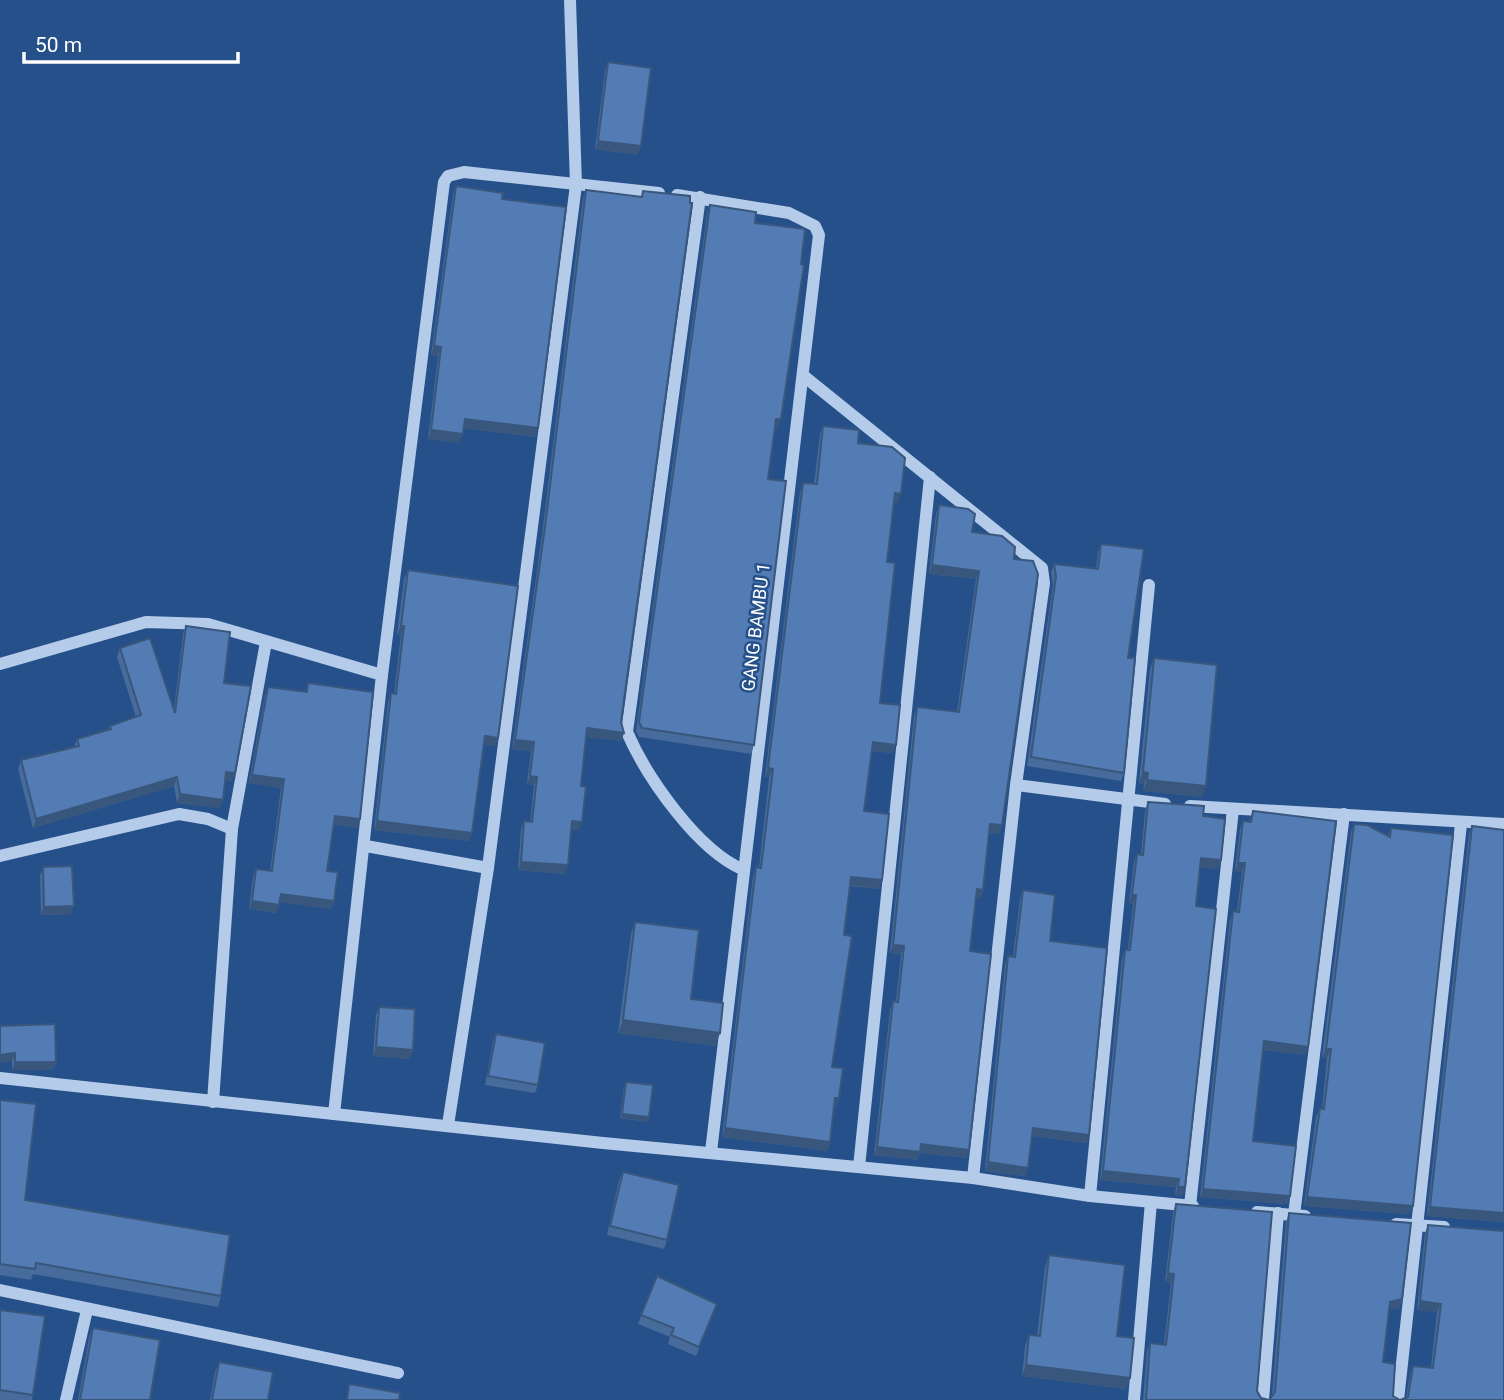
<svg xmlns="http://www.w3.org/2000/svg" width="1504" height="1400" font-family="Roboto,sans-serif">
  <rect width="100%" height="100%" fill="#26508a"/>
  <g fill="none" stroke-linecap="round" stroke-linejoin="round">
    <g stroke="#b4cbea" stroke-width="12">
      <polyline points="677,195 789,213 815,226 819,235 711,1152"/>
      <path d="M700 197 627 732C647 778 698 851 744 870"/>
      <polyline points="805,377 1042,568 1044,583 1016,785 973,1178"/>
      <polyline points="0,664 146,622 208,624 382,675 334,1114"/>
      <polyline points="382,675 444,182 448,176 464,172 659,193"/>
      <polyline points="1016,785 1165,804"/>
      <polyline points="1190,806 1504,824"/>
      <polyline points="366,846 488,868"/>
      <polyline points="0,856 179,814 208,819 232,829"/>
      <polyline points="0,1078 603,1143 973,1178 1090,1196 1193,1206"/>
      <polyline points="213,1102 232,829 266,642"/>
      <polyline points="448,1125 488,868 576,185 570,0"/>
      <polyline points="859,1167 930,477"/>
      <polyline points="1090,1196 1149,585"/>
      <polyline points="1190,1206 1233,809"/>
      <polyline points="1257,1212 1305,1216"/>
      <polyline points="1294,1215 1344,814"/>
      <polyline points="1396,1224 1444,1227"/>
      <polyline points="0,1290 398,1373"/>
      <polyline points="66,1400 87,1310"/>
      <polyline points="1134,1400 1151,1202"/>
      <polyline points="1263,1400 1278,1213"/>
      <polyline points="1398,1400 1461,824"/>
    </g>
  </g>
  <g fill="#476b9a">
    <polygon points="608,62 638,155 595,149 605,71"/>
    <polygon points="456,186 502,199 538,428 535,437 463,428 459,443 428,439 438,356 431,355 453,195"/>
    <polygon points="586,190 641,197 643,191 621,722 624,733 621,741 586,737 581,786 579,830 571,829 565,874 518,870 521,830 524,821 530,822 534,785 527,784 531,751 512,749 542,535 583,198"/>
    <polygon points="710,205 755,223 778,428 775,428 768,479 754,745 751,754 639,737 636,731 707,214"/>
    <polygon points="823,426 858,443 898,503 894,502 887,562 880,703 893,753 871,751 864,811 879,889 850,886 844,935 832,1067 839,1098 836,1107 834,1107 830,1142 827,1151 722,1137 753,876 756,867 759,868 769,778 765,777 800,492 803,483 814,484 820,434"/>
    <polygon points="939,505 972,532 1014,559 1002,825 999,834 989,833 983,890 980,898 976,898 970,951 969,1150 966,1158 920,1153 917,1160 874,1155 890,1010 893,1001 896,1001 901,954 890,953 914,716 917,707 957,712 976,579 929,574 936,514"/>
    <polygon points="1101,544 1128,658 1124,773 1121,781 1027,766 1053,584 1051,572 1054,564 1096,569 1098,552"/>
    <polygon points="408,570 498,738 495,746 484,745 472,833 469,841 374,830 388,702 391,693 394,694 401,635 397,634 404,579"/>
    <polygon points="186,626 224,683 232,781 225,780 220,808 177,803 174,786 33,828 18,769 21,760 74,747 77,739 108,730 110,726 136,717 117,657 120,648 174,709 183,634"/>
    <polygon points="1154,658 1202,797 1143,791 1144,784 1139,783 1150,669"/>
    <polygon points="308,683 360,819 357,828 333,824 327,871 334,901 331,909 280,902 276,913 249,909 253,877 256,869 270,871 281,788 249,783 265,695 268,687 305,692"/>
    <polygon points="1148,802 1203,816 1221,860 1218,869 1200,867 1196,906 1185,1187 1182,1196 1175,1195 1176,1187 1100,1180 1122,958 1125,950 1128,950 1133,904 1129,903 1134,862 1137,854 1141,854 1145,811"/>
    <polygon points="1253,811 1305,1055 1263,1050 1253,1141 1290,1196 1287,1204 1200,1197 1230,920 1233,911 1237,911 1242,872 1235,871 1240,829 1243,821 1249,822"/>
    <polygon points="1354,824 1388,836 1391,828 1409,1214 1304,1206 1316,1117 1320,1108 1322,1109 1327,1058 1322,1057 1351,832"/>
    <polygon points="1472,826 1504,830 1504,1222 1427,1216 1469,834"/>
    <polygon points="43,867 71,914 41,915 40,876"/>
    <polygon points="1023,890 1050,941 1089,1135 1086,1143 1032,1136 1025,1176 985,1171 1005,965 1008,956 1013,957 1020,899"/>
    <polygon points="635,922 691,999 720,1033 715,1046 618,1033 631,934"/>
    <polygon points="379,1007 413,1050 410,1059 373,1056 376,1015"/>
    <polygon points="0,1026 56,1062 53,1070 12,1070 12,1061"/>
    <polygon points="496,1034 538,1085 535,1093 485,1085 493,1042"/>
    <polygon points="626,1082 649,1117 648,1122 620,1118 624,1087"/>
    <polygon points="0,1100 25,1200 221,1296 218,1307 33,1274 31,1280 0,1275"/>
    <polygon points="623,1172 667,1240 664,1249 607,1235 619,1180"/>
    <polygon points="1176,1204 1261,1398 1269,1400 1272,1396 1286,1222 1289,1213 1402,1299 1399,1308 1389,1310 1383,1362 1393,1396 1400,1400 1406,1398 1410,1374 1413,1366 1431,1368 1437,1312 1417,1310 1425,1233 1428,1225 1504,1400 1143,1400 1147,1351 1150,1343 1164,1344 1171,1283 1165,1282 1173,1213"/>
    <polygon points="1049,1255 1117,1336 1126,1389 1022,1376 1025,1346 1029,1335 1037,1336 1045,1267"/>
    <polygon points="657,1276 717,1304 696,1356 668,1344 670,1337 638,1324"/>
    <polygon points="0,1310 33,1395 32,1400 0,1400"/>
    <polygon points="93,1328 150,1400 78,1400 89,1338"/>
    <polygon points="219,1362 268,1400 210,1400 215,1372"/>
  </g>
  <g fill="#39577d">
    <polygon points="598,141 641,146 638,155 595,149"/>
    <polygon points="434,346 441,347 438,356 431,355"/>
    <polygon points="465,419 538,428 535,437 461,428"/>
    <polygon points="776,419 781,419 778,428 773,427"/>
    <polygon points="431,430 463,434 459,443 428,439"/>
    <polygon points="895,493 901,494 898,503 892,502"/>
    <polygon points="932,565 979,571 976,579 929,574"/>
    <polygon points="401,626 404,626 401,635 397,634"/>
    <polygon points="587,728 624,733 621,741 584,737"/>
    <polygon points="485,736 498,738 495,746 482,745"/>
    <polygon points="515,740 534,742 531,751 512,749"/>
    <polygon points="873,742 896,745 893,753 869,751"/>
    <polygon points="768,768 773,769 769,778 765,777"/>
    <polygon points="226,772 235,773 232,781 223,780"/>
    <polygon points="1143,772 1148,773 1144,784 1139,783"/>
    <polygon points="252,775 284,779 281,788 249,783"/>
    <polygon points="530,776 537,777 534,785 527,784"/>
    <polygon points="177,777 174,786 33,828 36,819"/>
    <polygon points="1147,780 1206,786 1202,797 1143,791"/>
    <polygon points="180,794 223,800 220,808 177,803"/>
    <polygon points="335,816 360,819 357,828 332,824"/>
    <polygon points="377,821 472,833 469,841 374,830"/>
    <polygon points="572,821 582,822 579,830 569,829"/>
    <polygon points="990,824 1002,825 999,834 987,832"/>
    <polygon points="1201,858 1221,860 1218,869 1198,867"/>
    <polygon points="521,862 568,865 565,874 518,870"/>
    <polygon points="1238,863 1245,863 1242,872 1235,871"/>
    <polygon points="851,877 882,880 879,889 848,885"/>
    <polygon points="977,889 983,890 980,898 974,898"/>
    <polygon points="281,894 334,901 331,909 278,902"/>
    <polygon points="1132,895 1136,895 1133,904 1129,903"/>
    <polygon points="252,901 279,905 276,913 249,909"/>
    <polygon points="74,906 71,914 41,915 44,907"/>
    <polygon points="893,945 904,946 901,954 890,953"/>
    <polygon points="623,1020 720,1033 715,1046 618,1033"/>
    <polygon points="1264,1041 1308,1047 1305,1055 1261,1050"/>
    <polygon points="376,1047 413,1050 410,1059 373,1056"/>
    <polygon points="1326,1049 1331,1049 1327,1058 1322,1057"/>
    <polygon points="15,1053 12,1061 0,1063 0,1055"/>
    <polygon points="15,1062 56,1062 53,1070 12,1070"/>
    <polygon points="835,1098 839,1098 836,1107 832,1106"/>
    <polygon points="622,1114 649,1117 648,1122 620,1118"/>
    <polygon points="725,1128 830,1142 827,1151 722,1137"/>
    <polygon points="1033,1128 1089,1135 1086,1143 1030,1136"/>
    <polygon points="921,1144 969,1150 966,1158 920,1153 917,1160 874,1155 877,1147"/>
    <polygon points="988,1162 1028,1168 1025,1176 985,1171"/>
    <polygon points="1103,1171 1179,1179 1176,1187 1100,1180"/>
    <polygon points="1178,1187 1185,1187 1182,1196 1175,1195"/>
    <polygon points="1203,1189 1290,1196 1287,1204 1200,1197"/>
    <polygon points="1307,1197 1413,1206 1409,1214 1304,1206"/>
    <polygon points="1430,1207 1504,1213 1504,1222 1427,1216"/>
    <polygon points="1168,1273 1174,1274 1171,1283 1165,1282"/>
    <polygon points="1402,1299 1399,1308 1387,1311 1390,1302"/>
    <polygon points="1420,1301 1441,1304 1437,1312 1417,1310"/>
    <polygon points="1026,1365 1130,1378 1126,1389 1022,1376"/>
  </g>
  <g fill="#527cb3" stroke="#39577d" stroke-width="2">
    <polygon points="608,62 651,68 641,146 598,141"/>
    <polygon points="456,186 503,193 502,199 566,207 538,428 465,419 463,434 431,430 441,347 434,346"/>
    <polygon points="586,190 642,197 643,191 690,196 690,203 692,203 621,722 624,733 587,728 581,786 586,787 582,822 572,821 568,865 521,862 524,821 532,822 537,777 530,776 534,742 515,740 545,527"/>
    <polygon points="710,205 756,212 755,223 805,229 801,264 804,265 781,419 776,419 768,479 786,481 754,745 642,728 639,722"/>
    <polygon points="823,426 859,430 858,443 892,447 905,458 901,494 895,493 887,562 895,563 880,703 900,705 896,745 873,742 864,811 889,814 882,880 851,877 844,935 852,936 832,1067 843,1068 839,1098 835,1098 830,1142 725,1128 756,867 761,868 773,769 768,768 803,483 817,484"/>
    <polygon points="939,505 968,509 975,514 972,532 1002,536 1015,547 1014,559 1033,561 1038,574 1002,825 990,824 983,890 977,889 970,951 991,954 969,1150 921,1144 920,1152 877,1147 893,1001 898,1002 904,946 893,945 917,707 959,712 979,571 932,565"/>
    <polygon points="1101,544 1144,549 1128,658 1135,658 1124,773 1031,757 1056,576 1054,564 1098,569"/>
    <polygon points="408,570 518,586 498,738 485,736 472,833 377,821 391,693 396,694 404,626 401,626"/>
    <polygon points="186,626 230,632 224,683 251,686 235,773 226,772 223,800 180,794 177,777 36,819 21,760 79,746 77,739 111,729 110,726 141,715 120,648 150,638 175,713"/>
    <polygon points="1154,658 1217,665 1206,786 1147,780 1148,773 1143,772"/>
    <polygon points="308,683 373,692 360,819 335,816 327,871 338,872 334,901 281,894 279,905 252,901 256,869 272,871 284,779 252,775 268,687 307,692"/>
    <polygon points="1148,802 1204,806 1203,816 1225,819 1221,860 1201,858 1196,906 1216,909 1185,1187 1178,1187 1179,1179 1103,1171 1125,950 1130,950 1136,895 1132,895 1137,854 1143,855"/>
    <polygon points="1253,811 1336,821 1308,1047 1264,1041 1253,1141 1296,1146 1290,1196 1203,1189 1233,911 1239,912 1245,863 1238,863 1243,821 1251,822"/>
    <polygon points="1354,824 1367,825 1390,837 1391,828 1453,835 1413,1206 1307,1197 1320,1108 1324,1109 1331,1049 1326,1049"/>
    <polygon points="1472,826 1504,830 1504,1213 1430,1207"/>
    <polygon points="72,866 74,906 44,907 43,867"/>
    <polygon points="1023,890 1055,895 1050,941 1107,948 1089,1135 1033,1128 1028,1168 988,1162 1008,956 1015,957"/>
    <polygon points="635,922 699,930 691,999 723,1003 720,1033 623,1020"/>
    <polygon points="379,1007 415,1009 413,1050 376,1047"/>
    <polygon points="55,1024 56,1062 15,1062 15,1053 0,1055 0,1026"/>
    <polygon points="496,1034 545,1043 538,1085 488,1076"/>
    <polygon points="626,1082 653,1085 649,1117 622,1114"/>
    <polygon points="0,1100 36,1104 25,1200 230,1235 221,1296 36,1263 35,1269 0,1264"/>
    <polygon points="623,1172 679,1185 667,1240 610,1226"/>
    <polygon points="1176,1204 1272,1212 1257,1391 1261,1398 1269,1400 1275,1392 1289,1213 1411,1223 1402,1299 1390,1302 1383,1362 1395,1364 1393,1396 1400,1400 1408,1397 1413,1366 1433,1368 1441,1304 1420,1301 1428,1225 1504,1231 1504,1400 1146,1400 1150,1343 1166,1345 1174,1274 1168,1273"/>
    <polygon points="1049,1255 1125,1265 1117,1336 1134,1338 1130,1378 1026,1365 1029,1335 1040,1336"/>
    <polygon points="657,1276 717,1304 699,1347 671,1335 674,1328 641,1315"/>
    <polygon points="0,1310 45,1316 33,1395 0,1390"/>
    <polygon points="93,1328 160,1340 150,1400 80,1400"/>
    <polygon points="219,1362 273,1372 268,1400 212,1400"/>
    <polygon points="349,1384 400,1393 399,1400 347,1400"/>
  </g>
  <g text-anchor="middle" stroke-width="5" stroke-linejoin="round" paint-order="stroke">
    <g font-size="18" fill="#fff" stroke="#26508a">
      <text transform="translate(756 627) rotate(-83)" y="6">GANG BAMBU 1</text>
    </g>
  </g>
  <path d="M24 52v10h214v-10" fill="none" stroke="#ffffff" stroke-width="3.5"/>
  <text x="35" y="52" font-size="21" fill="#ffffff" stroke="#26508a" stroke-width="5" paint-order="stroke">50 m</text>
</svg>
